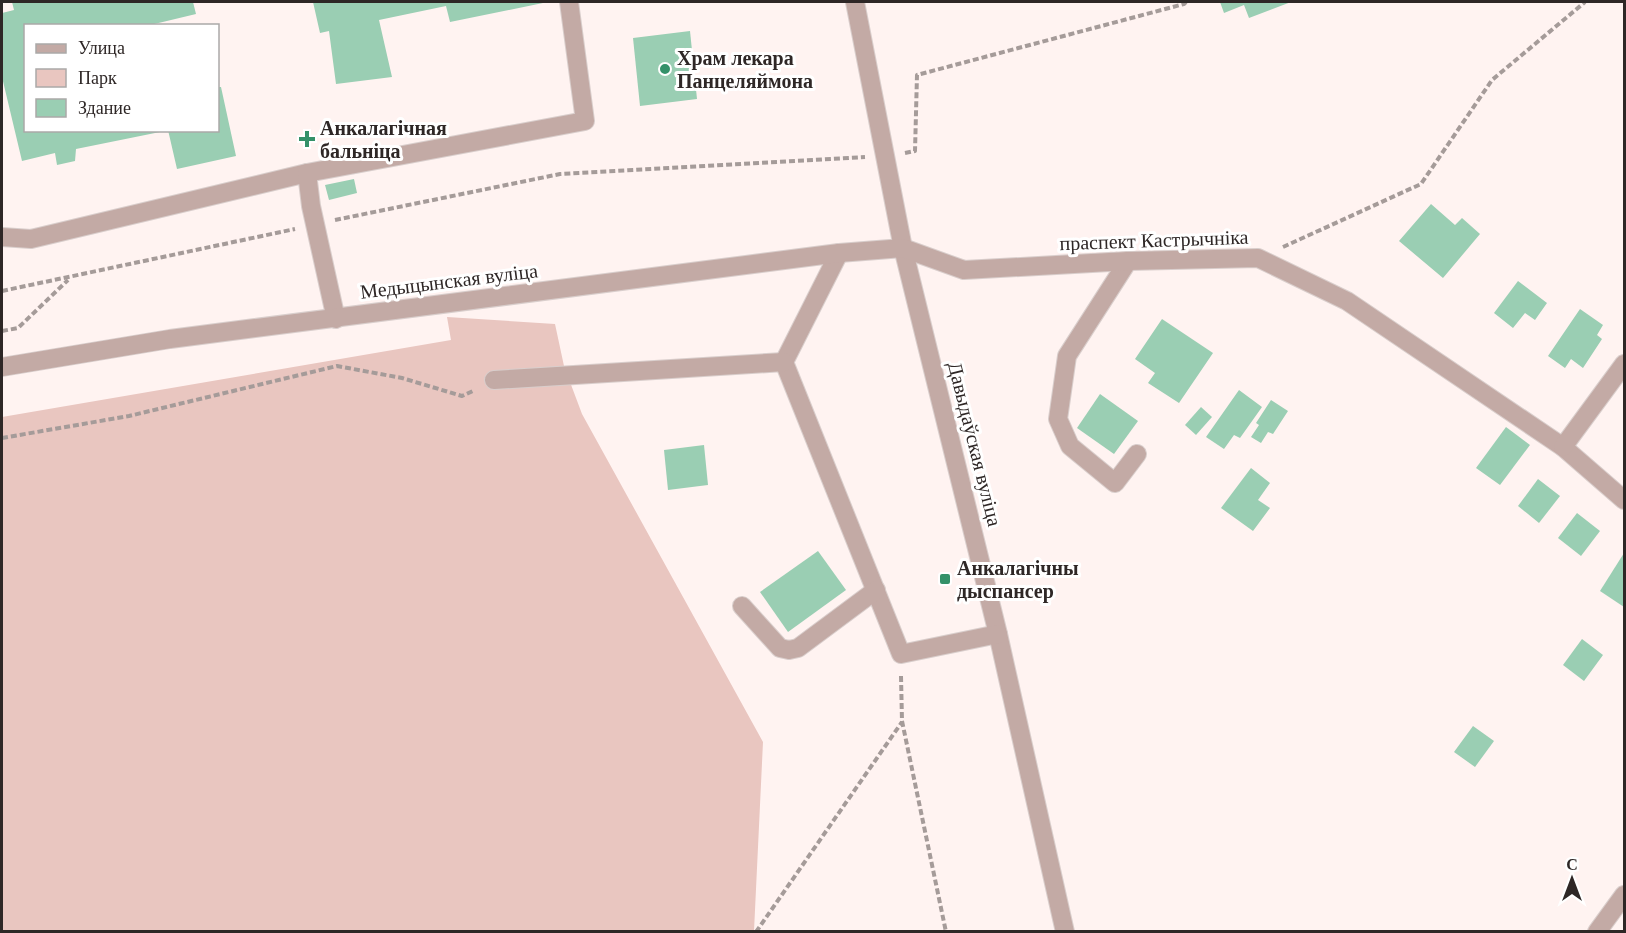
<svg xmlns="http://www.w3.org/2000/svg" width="1626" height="933" font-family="Georgia,serif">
  <rect width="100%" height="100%" fill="#fff3f1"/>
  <polygon fill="#e9c6c0" points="447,317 555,324 564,366 582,414 763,742 754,931 2,932 2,417 451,340"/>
  <g fill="#9aceb3">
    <polygon points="12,2 193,2 196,14 146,26 26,26 26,130 160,132 76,149 75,161 57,165 55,153 22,161 2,77 2,13 14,10"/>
    <polygon points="313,2 543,2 543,3 450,22 446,6 379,20 392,77 336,84 329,31 320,33"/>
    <polygon points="1220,2 1291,2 1249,18 1244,5 1224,13"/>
    <polygon points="690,31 697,99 640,106 633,38"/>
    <polygon points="218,87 221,87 236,156 177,169 168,130 218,130"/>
    <polygon points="354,179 357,193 329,200 325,185"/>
    <polygon points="1431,204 1455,225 1462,218 1480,234 1443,278 1399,241"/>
    <polygon points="1518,281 1547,303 1535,320 1525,313 1513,328 1494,313"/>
    <polygon points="1580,309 1603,325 1597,335 1602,339 1583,368 1571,359 1565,368 1548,356"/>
    <polygon points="1162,319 1213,353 1179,403 1148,383 1155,373 1135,359"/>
    <polygon points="1239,390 1262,407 1240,438 1234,435 1224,449 1206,437"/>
    <polygon points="1100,394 1138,421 1114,454 1077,428"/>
    <polygon points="1271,400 1288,411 1273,434 1268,432 1261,443 1251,437 1259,425 1256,423"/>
    <polygon points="1201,407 1212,417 1196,435 1185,425"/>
    <polygon points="1506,427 1530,445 1500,485 1476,468"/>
    <polygon points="704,445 708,485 668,490 664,450"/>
    <polygon points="1251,468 1270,483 1258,500 1270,508 1253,531 1221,508"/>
    <polygon points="1538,479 1560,496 1539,523 1518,506"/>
    <polygon points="1577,513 1600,531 1581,556 1558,538"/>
    <polygon points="818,551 846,590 788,632 760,592"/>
    <polygon points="1624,553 1624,607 1600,591"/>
    <polygon points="1582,639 1603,655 1584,681 1563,665"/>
    <polygon points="1473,726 1494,741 1475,767 1454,752"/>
  </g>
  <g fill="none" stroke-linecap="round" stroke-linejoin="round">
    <defs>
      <g id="minor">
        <polyline points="855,2 903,248 998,634 1065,932"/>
        <polyline points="2,237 31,239 307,173"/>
        <polyline points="839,253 784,362 901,654 998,634"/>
        <polyline points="1128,261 1067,356 1058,419 1070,446 1115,483 1137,454"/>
        <polyline points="336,319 311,206 307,173 585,121 569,2"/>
        <polyline points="2,367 170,339 839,253 903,248 964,270 1128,261 1258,258 1347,301 1563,447 1624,500"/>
        <polyline points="494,380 784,362"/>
        <polyline points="1563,447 1624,364"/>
        <polyline points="742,606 780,648 789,650 798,648 876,590"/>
        <polyline points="1597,932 1624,895"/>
      </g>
    </defs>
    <use href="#minor" stroke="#d9cecc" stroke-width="20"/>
    <g stroke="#a59b99" stroke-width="4" stroke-dasharray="6 3" stroke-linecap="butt">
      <polyline points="905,153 915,151 917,75 1184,4 1186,2"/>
      <polyline points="335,220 560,174 865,157"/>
      <polyline points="1283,247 1421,184 1492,80 1585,2"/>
      <polyline points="2,291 295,229"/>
      <polyline points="2,331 18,328 68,280"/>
      <polyline points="2,438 129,416 337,366 402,378 462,396 475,390"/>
      <polyline points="901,676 902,721 946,932"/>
      <polyline points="756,932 902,722"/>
    </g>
    <use href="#minor" stroke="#c3aaa5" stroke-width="18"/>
  </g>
  <g fill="#349169" stroke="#fff" stroke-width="2">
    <circle cx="665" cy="69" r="6"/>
    <path d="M304 130h6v6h6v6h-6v6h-6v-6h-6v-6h6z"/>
    <rect x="939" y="573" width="12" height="12" rx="3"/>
  </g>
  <g text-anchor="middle" stroke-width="6" stroke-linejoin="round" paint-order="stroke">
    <g font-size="20" font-weight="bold" fill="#2e2726" stroke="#fff" text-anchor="start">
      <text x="677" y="65">Храм лекара<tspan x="677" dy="23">Панцеляймона</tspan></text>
      <text x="320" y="135">Анкалагічная<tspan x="320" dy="23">бальніца</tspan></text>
      <text x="957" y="575">Анкалагічны<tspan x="957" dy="23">дыспансер</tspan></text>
    </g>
    <g font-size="20" fill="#2e2726" stroke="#fff">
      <text transform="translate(1154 240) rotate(-2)" y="7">праспект Кастрычніка</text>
      <text transform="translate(449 281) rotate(-7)" y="7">Медыцынская вуліца</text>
      <text transform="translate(975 444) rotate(76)" y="7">Давыдаўская вуліца</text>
    </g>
  </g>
  <rect width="1626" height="933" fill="none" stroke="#2e2726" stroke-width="6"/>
  <rect x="24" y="24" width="195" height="108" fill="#ffffff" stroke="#aba9a8" stroke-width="1.5"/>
  <rect x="36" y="44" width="30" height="9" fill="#c3aaa5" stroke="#aba9a8" stroke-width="1.5"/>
  <text x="78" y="54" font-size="18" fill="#2e2726">Улица</text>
  <rect x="36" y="69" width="30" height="18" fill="#e9c6c0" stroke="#aba9a8" stroke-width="1.5"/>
  <text x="78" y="84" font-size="18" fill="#2e2726">Парк</text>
  <rect x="36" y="99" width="30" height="18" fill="#9aceb3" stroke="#aba9a8" stroke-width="1.5"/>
  <text x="78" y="114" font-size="18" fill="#2e2726">Здание</text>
  <g transform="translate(1572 879)" stroke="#ffffff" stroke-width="4.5" paint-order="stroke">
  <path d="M0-4.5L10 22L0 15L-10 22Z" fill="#2e2726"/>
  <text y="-9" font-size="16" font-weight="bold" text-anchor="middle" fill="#2e2726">С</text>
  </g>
</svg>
